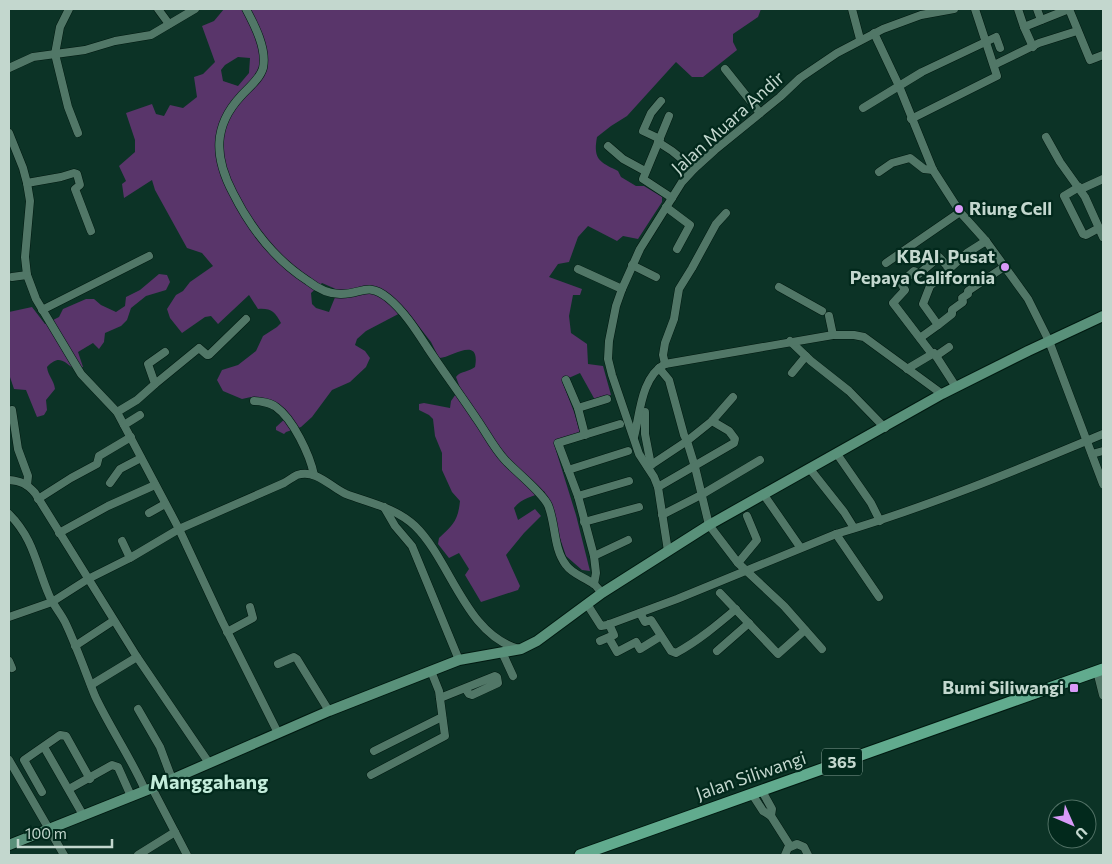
<svg xmlns="http://www.w3.org/2000/svg" width="1112" height="864" font-family="Commissioner,sans-serif">
  <rect width="100%" height="100%" fill="#0c3326"/>
  <g fill="#59356a" fill-rule="evenodd">
    <path d="M224 9H761L758 17 733 34V42L737 50 703 77H692L676 62 627 116 611 126 597 137C593 159 599 162 618 171L621 177 636 186H644L662 197V202L638 239 623 236 617 241 588 226 578 237 569 262 558 264 549 277 582 289 580 295H573L569 316 571 333 587 344 588 364 603 366 611 395 595 400 580 373 562 381 574 412 580 433 554 444 576 515 590 571 582 570 566 556 544 491C532 498 522 497 514 508L518 520 535 509 541 516 524 533 506 555 520 586 518 590 481 602 465 575 469 569 459 553 449 558 438 544 439 538C453 525 458 521 460 501L452 492 442 470V453L435 436 433 419 429 415 419 410V404L424 403 450 408 451 401 460 388 456 377C460 371 469 372 475 367 481 334 450 359 439 358L431 342 406 310 366 331 357 339 355 345 365 351 370 358 366 367 350 382 332 390 312 417 301 427 286 432 284 434 276 430V427L287 417 267 400 251 397 242 399 223 391 217 380 222 370 238 365 256 351 263 336 277 327 281 323C275 312 271 308 258 309L249 295 218 324 211 316 205 317 182 333 170 318 167 309 176 295 183 291 190 282 213 266 202 253 187 248 155 190 152 180 124 198 122 184 126 181 119 166 135 152V140L126 113 152 104 156 114 164 116 170 105 183 108 197 97 194 77 203 74 215 62 202 26 214 21ZM238 57 250 58 249 73 238 86 223 81 221 70 225 65ZM322 283 338 290 329 312 316 308 312 304 311 293Z"/>
    <path d="M159 274 167 275 170 282 166 290 146 296 131 308 127 320 121 326 105 333 104 342 99 349 93 343 78 352 83 367 74 369C63 360 58 355 47 367 48 376 54 380 55 389L46 400 47 410 44 415 37 417 26 390 14 389 9 374V312L32 307 45 324 59 317 63 309 86 299H94L101 305 116 312 125 306 126 297 140 290Z"/>
  </g>
  <g fill="none" stroke-linecap="round" stroke-linejoin="round">
    <defs>
      <g id="minor">
        <polyline points="69,9 60,27 55,54 68,107 78,133"/>
        <polyline points="158,9 169,24"/>
        <path d="M246 9C255 26 267 49 263 68 260 79 248 88 241 96 213 126 214 157 233 193 251 229 274 259 308 281 317 288 328 294 340 294 361 295 367 281 388 298 404 311 416 330 427 347 443 371 460 394 476 418 486 432 493 447 505 460 516 472 542 492 548 505 556 524 553 548 566 565 573 575 585 577 595 585 597 587 600 591 602 593"/>
        <polyline points="852,9 860,39"/>
        <polyline points="1018,9 1024,27 1069,9"/>
        <polyline points="1037,9 1041,20"/>
        <polyline points="1069,9 1090,60 1103,55"/>
        <polyline points="1024,27 1033,47"/>
        <polyline points="874,33 899,86 933,170 960,212 986,241 1028,299 1049,341 1103,484"/>
        <polyline points="994,65 1039,43 1077,31"/>
        <polyline points="9,68 33,57 85,50 115,41 151,35 195,9"/>
        <polyline points="725,69 760,113"/>
        <polyline points="863,108 922,72 996,37 1000,48"/>
        <polyline points="669,116 643,179 672,198"/>
        <polyline points="911,119 997,76 975,9"/>
        <polyline points="9,133 23,168 27,183 30,201 25,257 27,275 36,299 81,374 117,412 179,529 222,621 278,733"/>
        <polyline points="1046,137 1060,162 1085,197 1103,237"/>
        <polyline points="660,139 643,131 651,113 661,101"/>
        <polyline points="658,142 672,151 694,169"/>
        <polyline points="608,146 623,159 645,171"/>
        <polyline points="879,172 892,163 910,158 924,169 933,170"/>
        <polyline points="27,183 61,177 74,173 77,174 80,185 75,189 91,231"/>
        <polyline points="1079,187 1064,196 1083,234 1086,235 1099,228"/>
        <polyline points="1081,189 1103,179"/>
        <polyline points="666,207 690,225 677,249"/>
        <polyline points="886,263 960,212"/>
        <polyline points="632,265 656,277"/>
        <polyline points="578,269 622,289"/>
        <polyline points="12,277 27,275"/>
        <polyline points="779,287 822,311"/>
        <polyline points="42,310 149,256"/>
        <polyline points="829,316 833,335"/>
        <polyline points="938,325 952,314 952,310 963,302 962,298 968,294 968,291 1004,267"/>
        <polyline points="920,338 938,325 923,304 930,286 967,253 986,241"/>
        <polyline points="790,341 811,361 849,391 885,428"/>
        <polyline points="932,354 893,303 905,290 901,283 914,271 919,274 939,257 949,268"/>
        <polyline points="936,356 956,387"/>
        <polyline points="665,364 663,355 665,343 674,319 679,289 692,268 716,224 726,213"/>
        <polyline points="907,369 934,353 936,356 949,347"/>
        <polyline points="792,373 806,356"/>
        <polyline points="566,380 578,408 585,435"/>
        <polyline points="155,384 199,348 207,355 209,355 246,319"/>
        <polyline points="733,397 712,421 687,441 695,467 709,525 738,563 784,606 822,649"/>
        <path d="M254 401C260 401 271 403 276 407 293 419 310 455 314 475"/>
        <polyline points="578,408 607,399"/>
        <polyline points="12,410 18,449 28,476 27,485"/>
        <polyline points="117,412 137,400 155,384 148,364 165,352"/>
        <polyline points="645,412 645,434 651,465"/>
        <polyline points="124,425 140,415"/>
        <path d="M634 437C640 414 641 377 665 364L833 335H854L864 337 942 394"/>
        <polyline points="837,454 871,503 880,521"/>
        <polyline points="1092,454 1103,451"/>
        <polyline points="648,467 687,441 684,435 669,380 659,368"/>
        <polyline points="810,469 844,512 854,528"/>
        <polyline points="568,470 628,451"/>
        <path d="M9 480C21 481 27 484 35 493L137 657 209 763"/>
        <polyline points="110,483 120,469 141,458"/>
        <polyline points="658,487 734,443 735,439 729,431 712,421"/>
        <polyline points="764,495 800,547"/>
        <polyline points="578,496 629,481"/>
        <polyline points="38,499 71,478 97,464 99,456 131,437"/>
        <polyline points="384,507 395,526 412,546 459,660"/>
        <polyline points="149,513 165,504"/>
        <path d="M9 514C34 539 36 565 49 595 53 605 60 612 65 622 76 645 85 671 95 696 110 728 131 758 145 790"/>
        <polyline points="662,515 701,495 760,460"/>
        <polyline points="584,522 639,507"/>
        <polyline points="59,533 108,506 155,485"/>
        <polyline points="122,541 130,558"/>
        <polyline points="668,551 658,487 654,477 639,454 612,375 608,359 609,341 616,306 622,289 640,249 682,182 694,169 715,150 780,97 800,78 837,53 883,29 921,15 954,9"/>
        <polyline points="594,556 628,540"/>
        <polyline points="738,563 757,540 747,516"/>
        <polyline points="594,584 596,573 594,556 578,496 558,443 620,424"/>
        <polyline points="720,593 778,654 805,630"/>
        <path d="M879 597 836 534C927 507 1015 471 1103 434"/>
        <polyline points="587,604 601,626 607,625 677,599 836,534"/>
        <path d="M640 613 645 622 651 620 671 651 676 653C698 641 717 625 736 609"/>
        <path d="M9 617 52 602 88 579 130 558 179 529 284 483C289 480 293 477 297 475 317 469 330 487 346 494 370 503 396 508 415 526 451 561 465 634 519 649"/>
        <polyline points="227,632 253,618 250,607"/>
        <polyline points="609,638 617,652 636,642 640,649 661,636"/>
        <polyline points="600,641 614,635 609,624"/>
        <polyline points="75,646 113,621"/>
        <polyline points="717,651 749,623"/>
        <polyline points="502,652 513,676"/>
        <polyline points="9,661 12,668"/>
        <polyline points="278,664 294,657 297,659 329,711"/>
        <polyline points="1097,671 1103,695"/>
        <polyline points="91,685 137,657"/>
        <polyline points="440,698 495,676 497,677 498,683 472,695 469,694 465,688"/>
        <polyline points="138,709 160,747 172,779"/>
        <polyline points="44,747 83,815"/>
        <polyline points="374,751 442,717"/>
        <polyline points="9,760 64,855"/>
        <polyline points="371,775 445,736 439,691 431,671"/>
        <polyline points="152,788 187,855"/>
        <polyline points="69,789 112,765 118,767 131,796"/>
        <polyline points="762,791 772,809 771,816"/>
        <polyline points="42,792 24,760 60,735 66,736 90,779"/>
        <polyline points="752,794 763,811 771,816 790,846"/>
        <polyline points="138,855 175,832"/>
        <polyline points="785,855 788,848 797,844 804,847 808,855"/>
      </g>
      <polyline id="secondary" points="9,845 152,788 329,711 459,660 521,649 537,641 602,593 709,525 942,394 1028,351 1103,316"/>
      <polyline id="primary" points="580,855 1103,669"/>
    </defs>
    <use href="#minor" stroke="#001910" stroke-width="9"/>
    <use href="#secondary" stroke="#001910" stroke-width="12"/>
    <use href="#primary" stroke="#001910" stroke-width="13"/>
    <use href="#minor" stroke="#517767" stroke-width="8"/>
    <use href="#secondary" stroke="#59917a" stroke-width="10"/>
    <use href="#primary" stroke="#61ab8e" stroke-width="11"/>
  </g>
  <g fill="#d89af8" stroke="#02291c" stroke-width="2">
    <circle cx="959" cy="209" r="5"/>
    <circle cx="1005" cy="267" r="5"/>
    <rect x="1069" y="683" width="10" height="10" rx="2.5"/>
  </g>
  <g text-anchor="middle" stroke-width="4.5" stroke-linejoin="round" paint-order="stroke">
    <rect fill="#02291c" stroke="#89a399" stroke-width="1" x="822" y="748.5" width="40" height="27" rx="4"/>
    <g font-size="16" font-weight="bold" fill="#c3d7ce">
      <text x="842" y="768">365</text>
    </g>
    <g font-size="18" fill="#c3d7ce" stroke="#02291c">
      <text transform="translate(728 123) rotate(-42)" y="6">Jalan Muara Andir</text>
      <text transform="translate(751 776) rotate(-19)" y="6">Jalan Siliwangi</text>
    </g>
    <g font-size="18" font-weight="bold" fill="#c3d7ce" stroke="#02291c" text-anchor="end">
      <text x="969" y="215" text-anchor="start">Riung Cell</text>
      <text x="995" y="263">KBAI. Pusat<tspan x="995" dy="21">Pepaya California</tspan></text>
      <text x="1064" y="694">Bumi Siliwangi</text>
    </g>
    <g font-size="20" font-weight="bold" fill="#c3ecda" stroke="#02291c">
      <text x="209" y="789">Manggahang</text>
    </g>
  </g>
  <rect width="1112" height="864" fill="none" stroke="#c3d7ce" stroke-width="20"/>
  <g transform="translate(1072 824) rotate(135)"><circle r="24" fill="#02291c" stroke="#4f6f63"/>
  <path d="M0-4L9 19L0 12L-9 19Z" fill="#d89af8"/>
  <text y="-8" font-size="14" font-weight="bold" text-anchor="middle" fill="#c3d7ce">U</text>
  </g>
  <path d="M18 839v8h94v-8" fill="none" stroke="#c3d7ce" stroke-width="2.5"/>
  <text x="25" y="839" font-size="15" fill="#c3d7ce" stroke="#02291c" stroke-width="4" paint-order="stroke">100 m</text>
</svg>
